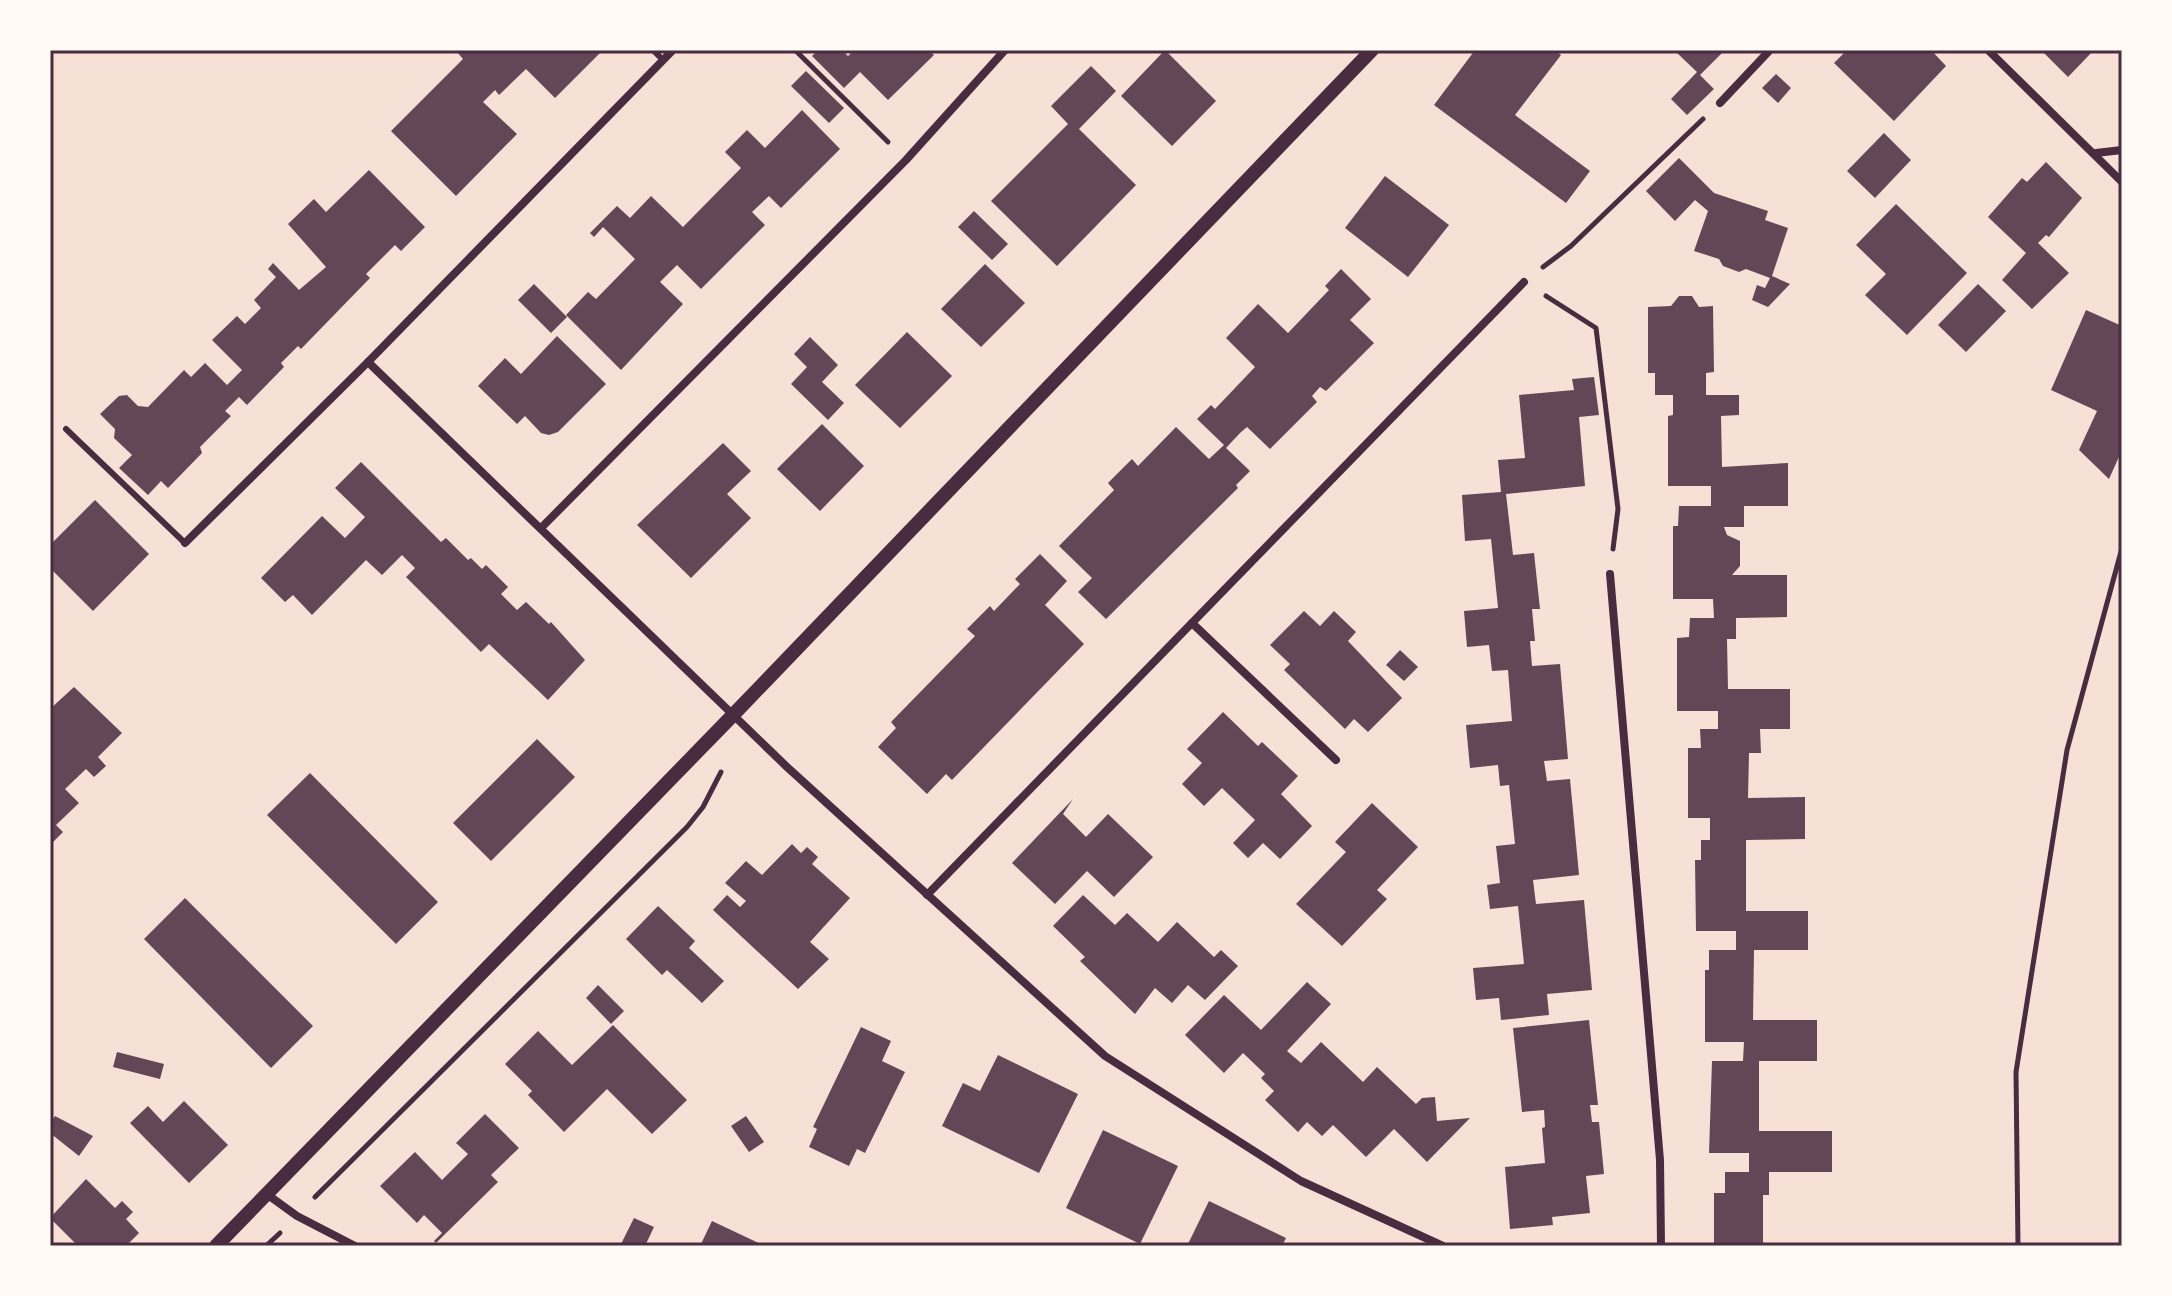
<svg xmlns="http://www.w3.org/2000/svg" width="2172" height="1296" font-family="'Noto Serif',serif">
  <rect width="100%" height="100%" fill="#f7e1d7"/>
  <g fill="#644757">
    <polygon points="459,50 603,50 555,98 526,69 499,95 495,90 483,102 517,134 456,196 391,131 463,59 457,52"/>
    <polygon points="818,50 842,50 848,56 854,50 929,50 934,55 888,100 860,72 844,88 812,56"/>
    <polygon points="1165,50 1216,101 1172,146 1121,96"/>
    <polygon points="1475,50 1555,50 1561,55 1515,115 1590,171 1566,203 1434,105"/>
    <polygon points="1679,50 1725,50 1700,75 1714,89 1687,115 1671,99 1697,72 1677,53"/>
    <polygon points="1847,50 1931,50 1946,66 1894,121 1834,63"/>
    <polygon points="2041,50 2094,50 2068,77"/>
    <polygon points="1091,66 1116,91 1079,129 1136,185 1057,266 991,201 1068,124 1051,106"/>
    <polygon points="806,71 844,108 829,123 791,86"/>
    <polygon points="1776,74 1791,88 1778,103 1762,88"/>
    <polygon points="802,110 840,149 781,208 769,196 752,212 765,225 701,289 677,265 660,282 683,304 621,370 566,315 588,292 596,299 635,259 603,227 594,237 590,233 617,206 630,218 651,196 683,227 741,168 725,152 747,130 765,148"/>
    <polygon points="1884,133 1911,160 1875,198 1847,171"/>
    <polygon points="1679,158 1714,193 1768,211 1765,220 1788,228 1772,276 1790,284 1768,307 1752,300 1757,285 1765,288 1770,278 1746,269 1739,272 1723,266 1719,259 1694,251 1708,211 1695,200 1675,221 1646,191"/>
    <polygon points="2046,162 2082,198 2049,237 2046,235 2038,243 2069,273 2032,309 2002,280 2026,253 1988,217 2022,178 2027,182"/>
    <polygon points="369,170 425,227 401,251 395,245 366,274 370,278 301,349 298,346 281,363 284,367 247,405 239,397 225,411 231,416 200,447 202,453 168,488 161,481 148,495 119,468 132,455 114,438 115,429 100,414 119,396 127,395 138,406 148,407 184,370 191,377 205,363 227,385 242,370 212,340 237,316 245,324 261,308 254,300 276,277 268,269 273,263 299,290 326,267 288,224 314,199 326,212"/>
    <polygon points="1385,176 1449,225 1408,277 1345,228"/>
    <polygon points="1896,204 1967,273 1907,335 1865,295 1886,274 1856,245"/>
    <polygon points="974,211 1008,244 992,260 958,227"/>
    <polygon points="985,264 1025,303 981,347 941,309"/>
    <polygon points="1341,269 1371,299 1350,320 1374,343 1326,391 1320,387 1312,396 1317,402 1270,449 1247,427 1240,433 1226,448 1250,471 1236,485 1238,488 1106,619 1078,592 1092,578 1059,546 1114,490 1108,483 1132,459 1138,466 1176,427 1209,459 1224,445 1197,419 1211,405 1215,409 1255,367 1226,338 1258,304 1288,333 1329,290 1325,286"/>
    <polygon points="534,284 567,317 551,333 518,300"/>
    <polygon points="1978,284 2006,311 1966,352 1938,325"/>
    <polygon points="1679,296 1692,296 1699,307 1713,306 1714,372 1706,373 1706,395 1739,395 1739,415 1721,416 1722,467 1788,463 1788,506 1744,506 1744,527 1724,527 1727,535 1740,541 1740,566 1732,575 1787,575 1787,617 1736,618 1736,639 1727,639 1728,689 1790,689 1790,729 1760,729 1761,753 1749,753 1748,798 1805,797 1805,839 1746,840 1746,911 1808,911 1808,950 1754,950 1753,1020 1817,1020 1817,1061 1759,1061 1759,1131 1832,1131 1832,1172 1769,1172 1769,1195 1763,1195 1763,1246 1714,1246 1714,1193 1725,1193 1725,1172 1749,1172 1749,1153 1709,1153 1712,1061 1743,1061 1744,1042 1705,1042 1705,970 1709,970 1709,950 1736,950 1736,931 1696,931 1695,860 1701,860 1701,840 1710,840 1710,818 1688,818 1688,748 1701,748 1700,729 1718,729 1718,711 1677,711 1677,638 1689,637 1690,618 1714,618 1713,599 1673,599 1673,526 1678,526 1679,506 1711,506 1711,486 1668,486 1668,416 1673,415 1673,395 1655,395 1655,373 1648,373 1648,307 1671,306"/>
    <polygon points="2086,310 2122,326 2122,450 2109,479 2079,450 2097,411 2051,390"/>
    <polygon points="907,332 952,376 900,428 855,385"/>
    <polygon points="557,336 606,384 558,432 549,435 541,433 525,416 517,424 478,386 505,358 521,374"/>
    <polygon points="810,337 838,365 822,382 844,403 828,420 791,384 807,367 794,354"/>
    <polygon points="1594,377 1599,415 1579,417 1585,486 1506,494 1513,555 1534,553 1540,609 1532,609 1535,641 1530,641 1532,666 1560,664 1568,759 1544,761 1547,781 1570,779 1579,875 1533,880 1536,904 1584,900 1592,990 1547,994 1549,1015 1501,1020 1499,998 1476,1000 1473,968 1524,964 1518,906 1490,909 1487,885 1500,883 1496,846 1515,844 1509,785 1500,786 1498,765 1470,768 1466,725 1512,721 1508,670 1492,671 1489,645 1467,647 1464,611 1498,608 1491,539 1465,541 1462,495 1501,492 1498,460 1525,458 1519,395 1574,390 1572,379"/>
    <polygon points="822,424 864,466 820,511 777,469"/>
    <polygon points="723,443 751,471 727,494 751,518 691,578 637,525"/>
    <polygon points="361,462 441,542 446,538 468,560 471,558 482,569 486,565 508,587 501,594 517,610 526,602 549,624 551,622 585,660 548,700 489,644 481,652 406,577 415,568 402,555 382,575 366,560 312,615 293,595 285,602 261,578 322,516 345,538 365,517 335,488"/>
    <polygon points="95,500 149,554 93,611 50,568 50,545"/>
    <polygon points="1040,554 1067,581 1045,605 1084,644 952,780 946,774 927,794 878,747 896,728 891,722 975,636 967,629 990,606 994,611 1020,584 1015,579"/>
    <polygon points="1304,611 1320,626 1334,611 1356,632 1348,641 1402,698 1368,732 1354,719 1345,729 1284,670 1290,664 1270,645"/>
    <polygon points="1400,650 1418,667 1404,681 1386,665"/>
    <polygon points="74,687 122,733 98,757 106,766 94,777 86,769 65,789 79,803 56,825 63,832 50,845 50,709"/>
    <polygon points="1223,712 1258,746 1262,742 1298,776 1281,794 1312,826 1280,859 1263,843 1248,858 1233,843 1255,820 1222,788 1204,806 1182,784 1202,763 1187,749"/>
    <polygon points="537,739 575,777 491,861 453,823"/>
    <polygon points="310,773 438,902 396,944 267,815"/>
    <polygon points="1073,799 1063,814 1086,837 1108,814 1153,857 1114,897 1087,871 1055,904 1012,863"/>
    <polygon points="1372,803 1418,847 1377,890 1387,899 1342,946 1296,904 1346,852 1335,842"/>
    <polygon points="792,844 801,853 807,847 818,857 812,864 850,898 810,942 829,959 798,989 713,910 727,895 740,907 746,901 725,883 746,861 762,875"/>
    <polygon points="1083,895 1115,925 1127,913 1158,942 1177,922 1214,957 1221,950 1238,966 1205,1000 1188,985 1172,1003 1155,988 1135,1014 1080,961 1085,957 1053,926"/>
    <polygon points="185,898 313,1026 271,1068 144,939"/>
    <polygon points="658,906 695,941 689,948 724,981 702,1003 667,970 662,975 626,939"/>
    <polygon points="1307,982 1331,1004 1287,1051 1301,1063 1321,1042 1363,1082 1377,1067 1416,1104 1422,1098 1435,1097 1437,1121 1470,1118 1427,1162 1394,1129 1366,1157 1333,1125 1322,1136 1307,1122 1298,1132 1265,1100 1274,1091 1261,1078 1265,1074 1243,1053 1224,1073 1185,1035 1224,995 1261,1030"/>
    <polygon points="598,985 624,1011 611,1024 586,998"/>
    <polygon points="1589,1020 1598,1105 1590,1105 1592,1122 1599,1122 1604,1174 1586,1176 1590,1213 1552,1217 1553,1225 1510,1229 1505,1167 1545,1163 1542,1128 1545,1127 1544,1110 1522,1112 1513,1028"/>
    <polygon points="613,1025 687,1100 652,1134 607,1089 564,1132 528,1095 532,1091 505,1064 538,1031 572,1065"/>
    <polygon points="861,1027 891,1041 882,1061 905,1072 865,1153 857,1149 849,1166 809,1147 817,1129 813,1127"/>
    <polygon points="117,1052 164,1064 160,1079 113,1067"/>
    <polygon points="998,1055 1078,1094 1039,1173 942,1126 963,1083 980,1091"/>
    <polygon points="184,1101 228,1145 189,1183 130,1123 148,1106 163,1122"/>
    <polygon points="485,1114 519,1148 491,1175 498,1182 436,1243 434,1241 442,1233 424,1215 417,1223 380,1186 415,1152 442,1180 468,1154 456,1143"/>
    <polygon points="55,1116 93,1136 79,1156 50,1133 50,1123"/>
    <polygon points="746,1116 764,1142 749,1152 731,1126"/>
    <polygon points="1103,1130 1178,1166 1140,1244 1066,1208"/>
    <polygon points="86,1179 115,1208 122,1201 133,1212 126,1219 139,1233 126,1246 78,1246 50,1218"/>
    <polygon points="1209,1201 1286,1238 1282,1246 1187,1246"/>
    <polygon points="634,1218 654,1227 645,1246 620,1246"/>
    <polygon points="712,1221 748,1238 765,1246 700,1246"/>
  </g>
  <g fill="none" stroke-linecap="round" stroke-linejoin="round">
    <g stroke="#4a2c40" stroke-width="5">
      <polyline points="795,50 888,142"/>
      <polyline points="1543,267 1571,246 1703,119"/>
      <polyline points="1546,296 1596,328 1618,509 1613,549"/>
      <polyline points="315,1197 687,827 703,807 721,772"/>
      <polyline points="266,1246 280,1233"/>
      <polyline points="2018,1246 2016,1072 2067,750 2122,548"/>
    </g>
    <g stroke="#4a2c40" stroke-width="6">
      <polyline points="653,50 663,60"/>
      <polyline points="66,429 185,543"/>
    </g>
    <g stroke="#4a2c40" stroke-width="8">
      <polyline points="1988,50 2122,182"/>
      <polyline points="1720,103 1770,50"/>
      <polyline points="2096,153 2122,150"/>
      <polyline points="368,362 787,767 1105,1056 1301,1181 1443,1246"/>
      <polyline points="542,527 906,160 1005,50"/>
      <polyline points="185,543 368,362 673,50"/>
      <polyline points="1610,574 1660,1160 1661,1246"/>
      <polyline points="1192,623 1336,760"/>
      <polyline points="927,895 1524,282"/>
      <polyline points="268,1195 297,1216 355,1246"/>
    </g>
    <polyline stroke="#4a2c40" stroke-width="14" points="216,1246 733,715 1372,50"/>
  </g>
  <rect width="2172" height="1296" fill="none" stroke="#fffaf5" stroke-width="104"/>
  <rect x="52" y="52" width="2068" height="1192" fill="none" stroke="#4a2c40" stroke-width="3"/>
</svg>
